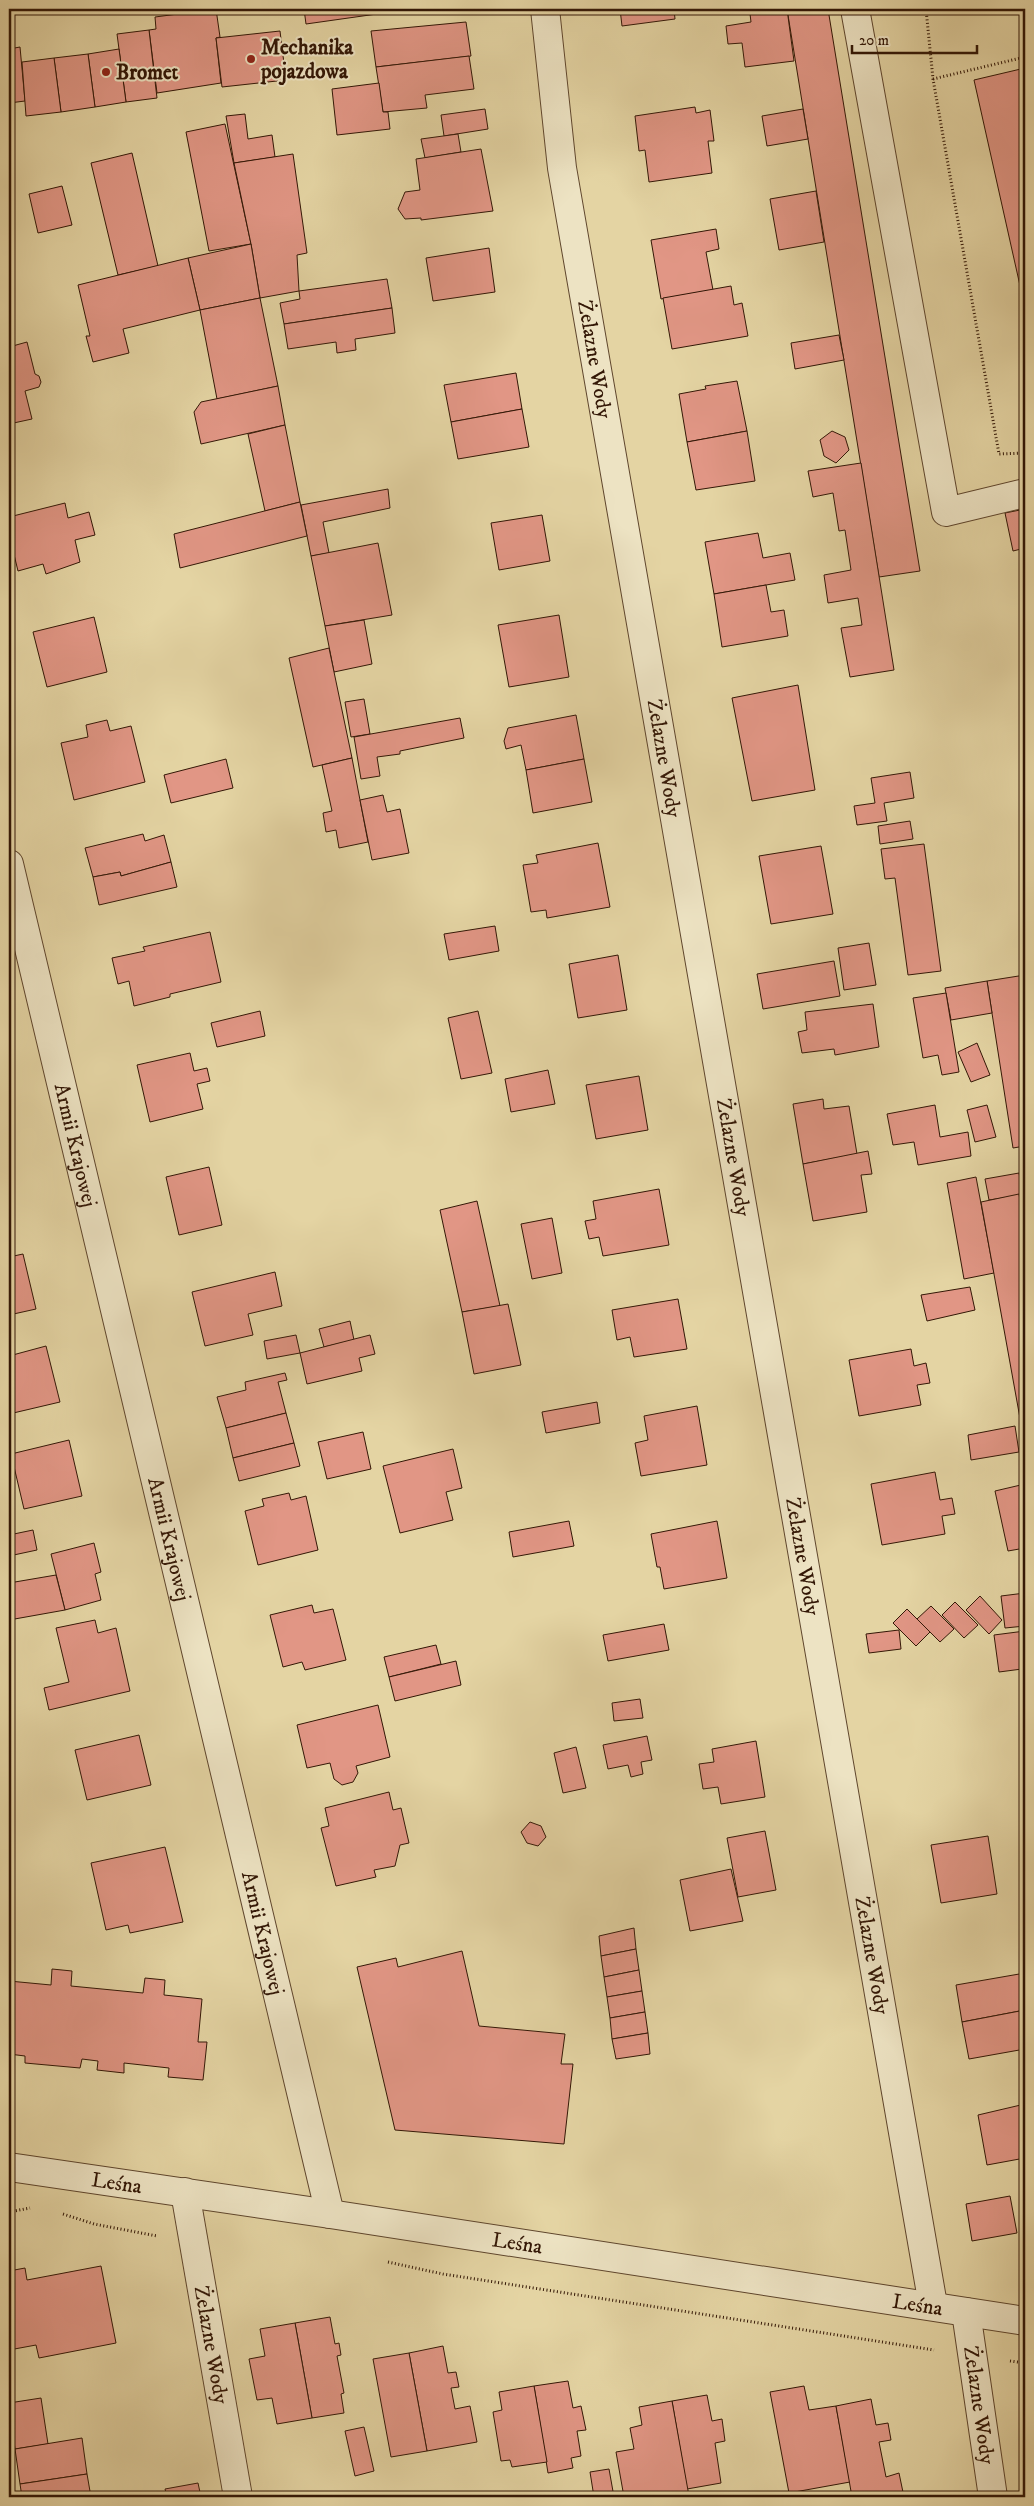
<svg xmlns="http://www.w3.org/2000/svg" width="1034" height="2506" font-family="'IM FELL DW Pica',serif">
  <rect width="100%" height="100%" fill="#e4d4a3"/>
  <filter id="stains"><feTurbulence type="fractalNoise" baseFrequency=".004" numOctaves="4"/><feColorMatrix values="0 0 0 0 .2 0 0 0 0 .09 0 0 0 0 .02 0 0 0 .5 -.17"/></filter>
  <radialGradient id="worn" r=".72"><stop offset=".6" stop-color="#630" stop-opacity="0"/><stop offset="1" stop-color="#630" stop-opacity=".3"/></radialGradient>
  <g fill="#e19685" stroke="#331706">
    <polygon points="216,9 220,37 216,38 221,83 157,93 149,30 156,29 155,17"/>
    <polygon points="304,9 398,9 398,11 306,24"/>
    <polygon points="620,9 674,9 675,19 622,26"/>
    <polygon points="787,9 828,9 920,571 879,577"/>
    <polygon points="787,9 794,61 745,67 742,43 728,44 726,26 751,22 750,14"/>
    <polygon points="466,22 471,56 376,67 371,31"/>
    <polygon points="149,30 157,98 126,102 117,34"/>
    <polygon points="280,31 286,80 222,87 216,38"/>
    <polygon points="20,47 25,101 9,103 9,49"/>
    <polygon points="119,49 126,102 95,107 88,54"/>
    <polygon points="88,54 95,107 61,112 54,58"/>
    <polygon points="469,56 474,89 425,95 427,108 383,112 376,67"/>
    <polygon points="54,58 61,112 26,116 22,62"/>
    <polygon points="1025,68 1025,308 974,80"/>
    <polygon points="379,83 383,112 388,112 390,129 337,135 332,89"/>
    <polygon points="695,107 696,113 710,110 714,141 708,141 712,173 649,182 645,150 639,151 635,116"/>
    <polygon points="485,109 488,129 444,136 441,115"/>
    <polygon points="803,109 808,139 767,146 762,116"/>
    <polygon points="245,114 248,139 272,135 275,157 234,163 226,116"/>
    <polygon points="225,124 251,244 209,251 186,132"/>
    <polygon points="458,134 461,152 425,158 421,139"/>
    <polygon points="481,149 493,211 421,220 421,218 405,219 398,209 405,192 420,190 416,159"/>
    <polygon points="132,153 158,266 118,275 91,163"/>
    <polygon points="293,154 307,253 297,255 299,291 260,298 251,244 234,163"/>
    <polygon points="62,186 72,225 38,233 29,194"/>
    <polygon points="816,191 824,242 779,250 770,199"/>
    <polygon points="716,229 719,249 706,252 713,290 661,299 651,240"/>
    <polygon points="251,244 260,298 200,310 188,258"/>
    <polygon points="489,248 495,292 433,301 426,258"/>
    <polygon points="188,258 200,310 123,329 129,353 93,362 86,336 90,336 78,285"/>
    <polygon points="387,279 392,308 284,324 280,303 300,299 299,291"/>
    <polygon points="731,286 734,305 742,303 748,336 672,349 663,298"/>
    <polygon points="260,298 278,386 217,399 200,310"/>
    <polygon points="392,308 395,333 355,339 356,350 337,353 336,342 288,349 284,324"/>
    <polygon points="839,335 844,360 795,369 791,343"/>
    <polygon points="27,342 35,374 39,376 41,382 39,387 25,391 32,419 9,424 9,347"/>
    <polygon points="516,373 522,409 451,422 444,385"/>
    <polygon points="737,381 747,431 687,442 679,394 706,389 705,386"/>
    <polygon points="278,386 285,425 201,444 194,412 201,402"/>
    <polygon points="522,409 529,447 458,459 451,422"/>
    <polygon points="285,425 300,502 265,511 248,434"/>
    <polygon points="747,431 755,481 696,490 687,442"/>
    <polygon points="832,431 845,437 849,450 836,463 824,456 820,440"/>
    <polygon points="861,463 894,670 850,677 841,628 862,625 858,598 828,603 824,575 851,570 845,530 839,531 833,493 813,497 808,471"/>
    <polygon points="388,489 390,508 323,522 329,553 311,556 301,505"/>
    <polygon points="300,502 307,536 180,568 174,534"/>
    <polygon points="65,503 68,518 89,512 95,535 75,540 80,562 46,574 43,564 18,571 9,534 9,517"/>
    <polygon points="1025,509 1025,548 1013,551 1005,513"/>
    <polygon points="542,515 550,561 499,570 491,523"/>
    <polygon points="758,533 763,558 790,553 795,580 714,594 705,542"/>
    <polygon points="378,543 392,615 325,626 311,556"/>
    <polygon points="766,585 771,612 784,610 788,636 722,647 714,594"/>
    <polygon points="559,615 569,677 509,687 498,625"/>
    <polygon points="94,617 107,672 47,687 33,632"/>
    <polygon points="364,620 372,664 334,672 325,626"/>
    <polygon points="329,648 352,758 313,767 289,658"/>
    <polygon points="798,685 815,790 752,801 732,698"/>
    <polygon points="364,699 370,734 351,737 345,702"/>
    <polygon points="576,715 584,759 526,770 521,745 506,749 504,741 508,728"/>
    <polygon points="460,718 464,738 400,751 400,754 377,757 380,776 361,779 354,737"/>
    <polygon points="107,720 110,731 131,726 145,782 74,800 61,743 88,737 86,725"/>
    <polygon points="352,758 368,842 339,848 336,830 326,832 323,813 332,811 322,765"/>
    <polygon points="226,759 233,788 171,803 164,775"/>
    <polygon points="584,759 592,802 533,813 526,770"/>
    <polygon points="910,772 914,798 884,803 887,821 857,825 854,806 875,803 871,778"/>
    <polygon points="383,795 387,812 400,809 409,853 372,860 360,800"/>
    <polygon points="910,821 913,839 880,844 878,826"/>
    <polygon points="143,834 145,841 164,835 171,862 121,876 120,872 93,877 85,848"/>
    <polygon points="598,843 610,907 547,918 546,910 531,912 523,865 538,863 536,855"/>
    <polygon points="924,844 941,971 908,975 895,878 885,879 881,849"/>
    <polygon points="821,846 833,914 771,924 759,856"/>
    <polygon points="171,862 177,887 99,905 93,877 120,872 121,876"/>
    <polygon points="495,926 499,951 449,960 444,934"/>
    <polygon points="210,932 221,982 170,994 170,997 134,1006 129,981 118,984 112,958 145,951 143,947"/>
    <polygon points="869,943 876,985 844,990 838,948"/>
    <polygon points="618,955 627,1010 578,1018 569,964"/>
    <polygon points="834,961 840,996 763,1009 757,974"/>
    <polygon points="1025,975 1025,1146 1013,1148 987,981"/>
    <polygon points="987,981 992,1013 951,1020 945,988"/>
    <polygon points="946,993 959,1072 942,1075 938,1055 923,1058 913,998"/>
    <polygon points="873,1004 879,1047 835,1055 834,1049 802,1053 798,1032 807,1030 805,1012"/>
    <polygon points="260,1011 265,1036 217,1047 211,1023"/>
    <polygon points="478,1011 492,1073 461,1079 448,1018"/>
    <polygon points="977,1043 990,1075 971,1082 958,1052"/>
    <polygon points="190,1053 194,1071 207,1068 210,1081 197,1084 203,1109 150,1122 137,1065"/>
    <polygon points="548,1070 555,1104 511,1112 505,1079"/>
    <polygon points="639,1076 648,1130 596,1139 586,1085"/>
    <polygon points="823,1099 824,1109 849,1106 857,1154 803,1164 793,1104"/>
    <polygon points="935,1105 940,1137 968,1132 971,1156 918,1165 914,1142 893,1145 887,1114"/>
    <polygon points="987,1105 996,1137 975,1142 967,1110"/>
    <polygon points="868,1151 872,1174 861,1175 867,1212 813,1221 803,1164"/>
    <polygon points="209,1167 222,1225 179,1235 166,1177"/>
    <polygon points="1019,1173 1023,1195 989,1200 985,1179"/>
    <polygon points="976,1177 994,1273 964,1279 947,1183"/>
    <polygon points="659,1189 669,1245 603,1256 599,1237 589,1239 585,1221 596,1219 593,1201"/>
    <polygon points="1019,1194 1025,1229 1025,1446 981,1202"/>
    <polygon points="477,1201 500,1306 462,1312 440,1210"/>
    <polygon points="552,1218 562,1273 532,1279 521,1224"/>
    <polygon points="23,1254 36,1309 9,1315 9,1257"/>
    <polygon points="275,1272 282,1306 248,1314 253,1335 205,1346 192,1292"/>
    <polygon points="970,1287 975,1310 927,1321 921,1295"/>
    <polygon points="678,1299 687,1349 634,1357 630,1337 617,1340 612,1310"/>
    <polygon points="508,1304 521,1365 474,1374 462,1312"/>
    <polygon points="350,1321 354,1340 324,1347 319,1329"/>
    <polygon points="296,1335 300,1353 267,1359 264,1341"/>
    <polygon points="370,1335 375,1354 359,1358 362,1371 307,1384 300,1353"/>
    <polygon points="46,1346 60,1402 9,1414 9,1356"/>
    <polygon points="911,1349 914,1366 926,1363 930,1383 917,1385 921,1405 859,1416 849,1360"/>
    <polygon points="285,1373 287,1380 278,1382 286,1413 226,1428 217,1397 246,1390 245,1382"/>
    <polygon points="597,1402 600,1423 546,1433 542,1412"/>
    <polygon points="697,1406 707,1465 641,1476 635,1443 648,1440 644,1416"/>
    <polygon points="286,1413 294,1443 233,1458 226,1428"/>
    <polygon points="1015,1426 1019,1452 971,1460 968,1435"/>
    <polygon points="363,1432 371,1469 327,1479 318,1442"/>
    <polygon points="69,1440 82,1496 24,1509 11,1454"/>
    <polygon points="294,1443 300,1466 239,1481 233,1458"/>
    <polygon points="453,1449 462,1488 446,1492 453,1520 400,1533 383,1466"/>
    <polygon points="935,1472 940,1500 952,1498 955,1514 942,1516 945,1534 882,1545 871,1484"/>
    <polygon points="1025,1484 1025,1548 1008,1551 995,1491"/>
    <polygon points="289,1493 291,1500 306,1496 318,1550 258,1565 245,1511 264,1506 262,1499"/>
    <polygon points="569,1521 574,1546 513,1557 509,1532"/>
    <polygon points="717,1521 727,1578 664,1589 660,1567 657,1567 651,1534"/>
    <polygon points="33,1530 37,1550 9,1556 9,1535"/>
    <polygon points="94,1543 101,1572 95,1574 101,1600 65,1610 51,1554"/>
    <polygon points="56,1575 65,1610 9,1620 9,1583"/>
    <polygon points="1025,1593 1025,1626 1005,1628 1001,1596"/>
    <polygon points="980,1596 1002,1620 989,1634 966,1610"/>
    <polygon points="955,1602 978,1625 964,1638 942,1615"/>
    <polygon points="312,1605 314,1613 333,1609 346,1660 305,1670 302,1662 283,1667 270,1615"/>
    <polygon points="931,1606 954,1629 940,1642 917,1619"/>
    <polygon points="907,1609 930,1632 916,1646 893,1623"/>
    <polygon points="95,1620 98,1633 116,1628 130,1691 49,1710 44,1688 69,1682 56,1628"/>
    <polygon points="664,1624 669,1650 608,1661 603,1635"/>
    <polygon points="899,1630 901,1649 869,1653 866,1634"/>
    <polygon points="1025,1631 1025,1691 1022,1669 999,1672 994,1635"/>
    <polygon points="436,1645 441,1664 389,1677 384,1657"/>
    <polygon points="456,1661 461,1685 395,1701 389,1677"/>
    <polygon points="640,1699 643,1718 614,1721 612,1703"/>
    <polygon points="378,1705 390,1757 356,1766 358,1773 353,1782 342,1785 334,1779 330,1763 307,1768 297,1725"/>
    <polygon points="139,1735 151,1785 87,1800 75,1750"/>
    <polygon points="647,1736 652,1760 641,1762 643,1774 631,1777 628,1765 608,1769 603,1745"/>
    <polygon points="756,1741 765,1797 721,1804 718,1787 703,1789 699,1764 714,1762 712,1749"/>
    <polygon points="576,1747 586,1788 563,1793 554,1753"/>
    <polygon points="389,1792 393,1810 401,1808 409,1843 400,1845 395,1866 374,1870 376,1877 336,1886 321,1828 329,1826 325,1808"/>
    <polygon points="530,1822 541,1826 546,1837 538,1846 527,1843 521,1832"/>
    <polygon points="765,1831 776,1890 738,1897 727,1838"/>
    <polygon points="988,1836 997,1894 941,1903 931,1845"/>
    <polygon points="165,1847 183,1922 130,1933 128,1925 106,1930 91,1863"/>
    <polygon points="731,1869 743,1921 690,1931 680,1880"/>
    <polygon points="634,1928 636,1949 601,1956 599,1936"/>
    <polygon points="636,1949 639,1970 604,1977 601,1956"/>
    <polygon points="462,1951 479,2026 565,2034 561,2064 573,2064 564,2144 395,2130 357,1967 396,1958 398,1967"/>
    <polygon points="52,1969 72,1971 71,1986 143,1993 145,1978 165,1980 164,1995 202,1999 198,2042 207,2042 203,2080 168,2077 169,2068 124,2063 124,2073 97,2070 98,2061 82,2059 80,2068 25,2063 25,2056 9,2054 9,1981 51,1985"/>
    <polygon points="639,1970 642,1991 607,1997 604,1977"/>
    <polygon points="1025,1973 1025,2010 962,2022 956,1985"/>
    <polygon points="642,1991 645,2012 610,2018 607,1997"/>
    <polygon points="1025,2010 1025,2049 969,2059 962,2022"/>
    <polygon points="645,2012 648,2033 612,2039 610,2018"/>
    <polygon points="648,2033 650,2054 616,2059 612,2039"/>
    <polygon points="1025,2104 1025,2158 987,2165 978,2115"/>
    <polygon points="1010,2196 1017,2233 972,2241 966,2204"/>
    <polygon points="101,2266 116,2343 39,2358 36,2345 9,2350 9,2271 25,2268 27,2280"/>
    <polygon points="330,2317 335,2344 339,2343 341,2355 337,2356 344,2393 341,2394 344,2413 312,2418 295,2323"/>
    <polygon points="295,2323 312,2418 277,2424 272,2398 257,2400 249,2359 265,2356 260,2329"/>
    <polygon points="443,2346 448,2373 456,2372 459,2387 451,2388 455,2409 470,2406 477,2442 427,2451 409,2353"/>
    <polygon points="409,2353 427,2451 391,2457 373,2359"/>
    <polygon points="568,2381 573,2408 581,2406 586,2430 577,2431 581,2456 571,2458 573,2468 548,2473 534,2386"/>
    <polygon points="534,2386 547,2462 512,2467 510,2460 501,2461 493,2412 502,2410 499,2392"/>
    <polygon points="804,2386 809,2410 836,2406 850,2482 789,2493 770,2392"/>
    <polygon points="707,2395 712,2421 722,2419 725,2441 715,2443 721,2483 687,2489 672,2401"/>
    <polygon points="41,2398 48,2444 15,2449 9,2403"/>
    <polygon points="871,2399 876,2425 888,2423 891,2440 879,2442 886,2477 899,2473 904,2497 852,2497 836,2406"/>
    <polygon points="672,2401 689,2496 624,2497 616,2452 634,2449 630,2428 642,2425 639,2407"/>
    <polygon points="364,2427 374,2471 355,2476 345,2431"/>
    <polygon points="82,2438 87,2474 20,2484 15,2449"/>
    <polygon points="609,2469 614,2497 594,2497 590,2472"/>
    <polygon points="87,2474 91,2497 22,2497 20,2484"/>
    <polygon points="198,2483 201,2497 167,2497 165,2489"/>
  </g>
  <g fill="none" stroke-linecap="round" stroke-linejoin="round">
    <defs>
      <g id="minor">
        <path id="s1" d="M545 9 562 168 933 2305"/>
        <polyline points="855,9 946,512 1025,493"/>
        <path id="s2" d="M9 864 330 2214"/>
        <path id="s3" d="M9 2167 330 2214 1025 2321"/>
        <path id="s4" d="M185 2192 238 2497"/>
        <path id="s5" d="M966 2312 993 2497"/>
      </g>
    </defs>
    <use href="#minor" stroke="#5f462d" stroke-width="30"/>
    <g stroke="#331706" stroke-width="3" stroke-dasharray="1 2.5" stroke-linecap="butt">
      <polyline points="926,9 933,79 999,454 1025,453"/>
      <polyline points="933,79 1025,57"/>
      <polyline points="9,2212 30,2208"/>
      <polyline points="63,2214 94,2224 157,2236"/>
      <polyline points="388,2262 443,2274 934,2350"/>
      <polyline points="1010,2361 1025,2363"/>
    </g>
    <use href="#minor" stroke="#ede3c3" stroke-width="28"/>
  </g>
  <g fill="#8f2418" stroke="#ede3c3" stroke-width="2">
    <circle cx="251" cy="59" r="5"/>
    <circle cx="106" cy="72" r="5"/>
  </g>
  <g text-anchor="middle" stroke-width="4" stroke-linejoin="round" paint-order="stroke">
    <g font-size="21" font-weight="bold" fill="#331706" stroke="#ede3c3" text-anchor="start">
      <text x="261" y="54">Mechanika<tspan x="261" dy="24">pojazdowa</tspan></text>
      <text x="116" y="79">Bromet</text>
    </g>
    <g font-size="21" fill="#331706" stroke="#ede3c3">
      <text dy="7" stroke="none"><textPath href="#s1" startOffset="354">Żelazne Wody</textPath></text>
      <text dy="7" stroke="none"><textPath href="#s1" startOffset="759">Żelazne Wody</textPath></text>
      <text dy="7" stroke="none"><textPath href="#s2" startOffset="289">Armii Krajowej</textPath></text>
      <text dy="7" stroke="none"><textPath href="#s1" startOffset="1164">Żelazne Wody</textPath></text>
      <text dy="7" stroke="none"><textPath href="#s2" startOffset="694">Armii Krajowej</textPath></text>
      <text dy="7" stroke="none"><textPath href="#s1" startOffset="1569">Żelazne Wody</textPath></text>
      <text dy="7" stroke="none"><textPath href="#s2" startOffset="1099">Armii Krajowej</textPath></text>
      <text dy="7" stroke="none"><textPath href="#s1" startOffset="1974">Żelazne Wody</textPath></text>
      <text dy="7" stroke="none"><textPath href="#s3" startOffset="109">Leśna</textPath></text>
      <text dy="7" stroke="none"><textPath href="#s3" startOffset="514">Leśna</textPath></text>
      <text dy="7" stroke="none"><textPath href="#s3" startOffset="919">Leśna</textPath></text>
      <text dy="7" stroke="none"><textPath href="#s4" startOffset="155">Żelazne Wody</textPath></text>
      <text dy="7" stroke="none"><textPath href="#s5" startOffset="94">Żelazne Wody</textPath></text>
    </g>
  </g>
  <rect width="1034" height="2506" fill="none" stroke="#e4d4a3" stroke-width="30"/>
  <rect x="10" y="10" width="1014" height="2486" fill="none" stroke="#331706" stroke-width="2.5"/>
  <rect x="15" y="15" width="1004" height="2476" fill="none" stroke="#331706"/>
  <path d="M852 45v8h125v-8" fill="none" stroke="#331706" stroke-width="2.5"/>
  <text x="859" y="45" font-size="15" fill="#331706" stroke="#ede3c3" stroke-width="4" paint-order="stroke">20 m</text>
  <rect width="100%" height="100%" filter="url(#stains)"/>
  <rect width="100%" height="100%" fill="url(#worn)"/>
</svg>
